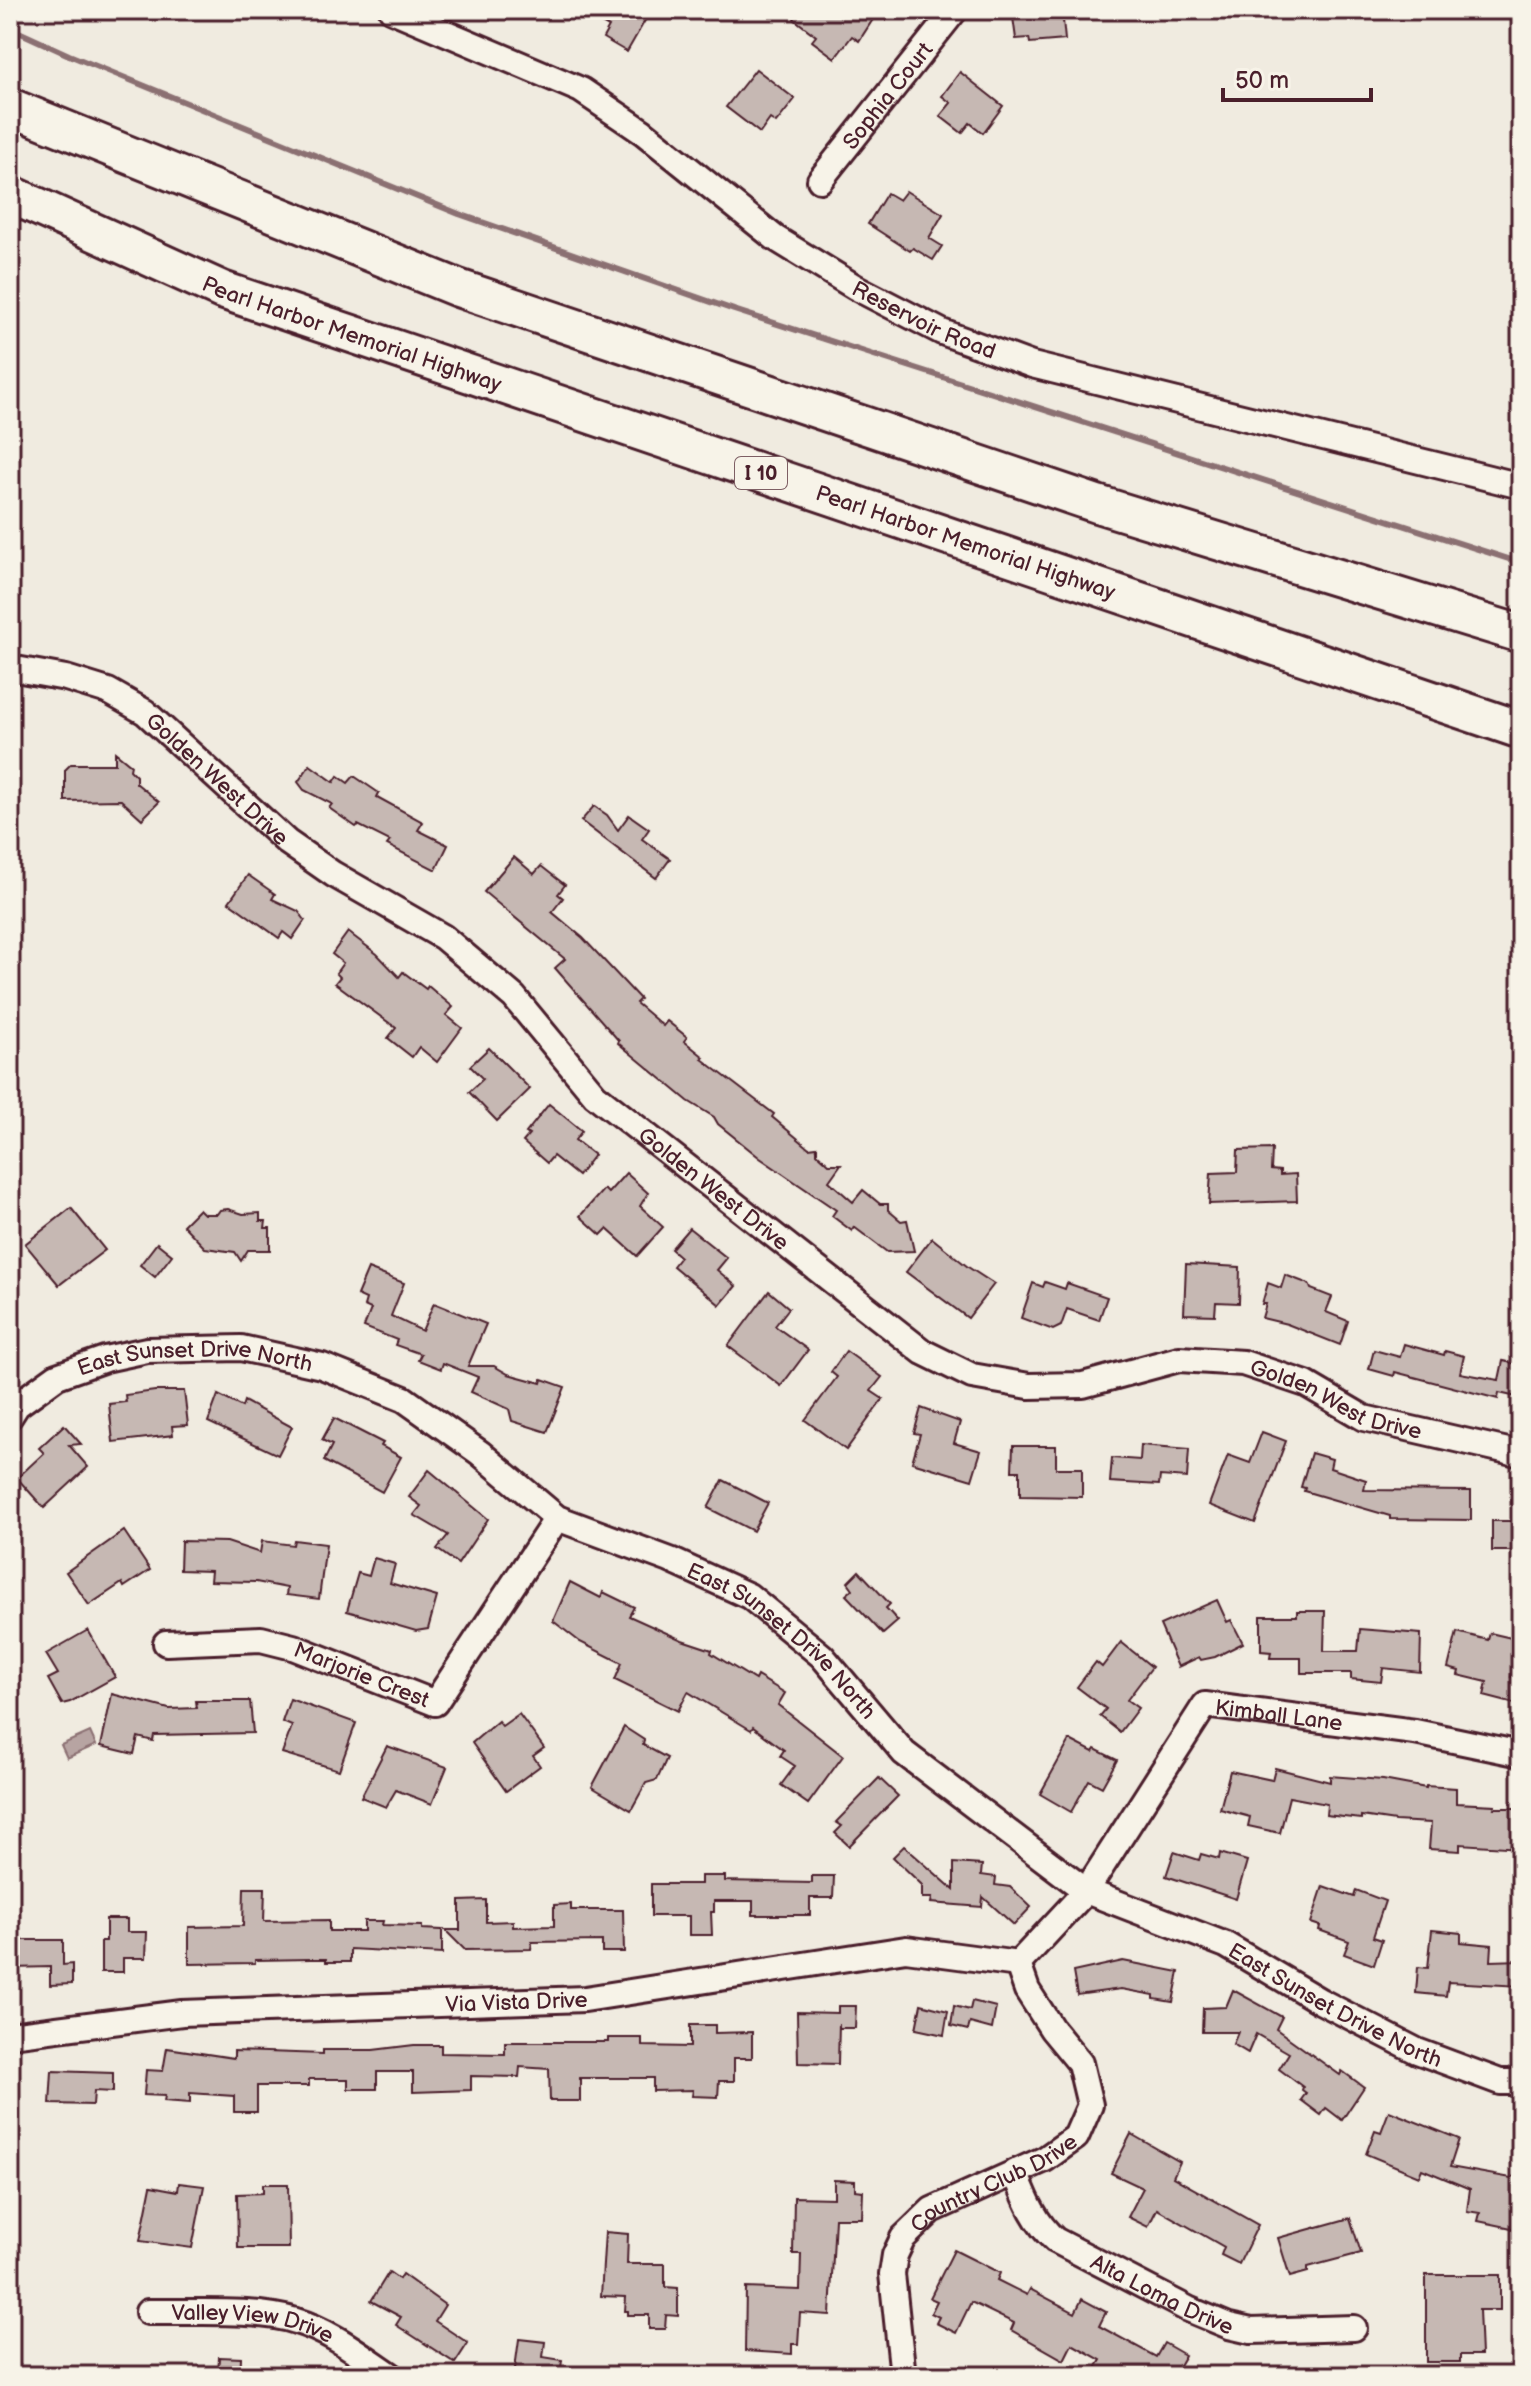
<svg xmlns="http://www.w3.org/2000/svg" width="1531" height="2386" font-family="'Balsamiq Sans',sans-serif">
  <rect width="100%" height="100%" fill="#f0ebe0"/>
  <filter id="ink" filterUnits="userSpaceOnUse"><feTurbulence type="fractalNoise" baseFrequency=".0125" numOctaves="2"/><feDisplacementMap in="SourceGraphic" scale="16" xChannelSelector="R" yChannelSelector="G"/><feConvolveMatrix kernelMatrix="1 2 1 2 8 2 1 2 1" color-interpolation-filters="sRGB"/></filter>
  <g filter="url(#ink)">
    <polygon fill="#b7a4a2" stroke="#8b6f72" stroke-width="2" points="90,1732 96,1745 67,1758 61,1745"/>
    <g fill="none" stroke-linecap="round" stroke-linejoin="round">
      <polyline stroke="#8b6f72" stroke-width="6" points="10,28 69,55 459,214 734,310 1521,563"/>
    </g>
    <g fill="#c6b8b3" stroke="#4a1f2b" stroke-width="2">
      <polygon points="578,10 651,10 627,52 603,38 609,27"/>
      <polygon points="801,10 879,10 859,41 852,36 835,58 812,41 816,36 794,19"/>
      <polygon points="1012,10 1062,10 1065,40 1030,43 1029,38 1016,39"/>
      <polygon points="756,69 795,99 776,123 770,119 760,133 726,107"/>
      <polygon points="960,72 1003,106 983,133 970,123 962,133 940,116 951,103 942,96"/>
      <polygon points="906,191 943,214 929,238 942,246 933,260 913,248 910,251 868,224 887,193 899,200"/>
      <polygon points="115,752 131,765 130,770 136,776 136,783 159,802 142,819 121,800 65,801 65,770 71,764 115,764"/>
      <polygon points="310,765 334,782 338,776 348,783 354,776 379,793 377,797 423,822 418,830 448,845 436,870 387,845 390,841 358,825 356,827 329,808 332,804 304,790 298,782"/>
      <polygon points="594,806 607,815 618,830 629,815 649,829 642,839 670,859 656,878 581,821"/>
      <polygon points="514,857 534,874 541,866 565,885 558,894 563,898 552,912 583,938 640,999 636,1003 663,1026 667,1021 687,1037 684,1041 704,1057 702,1059 774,1114 772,1117 809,1148 817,1147 817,1153 829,1164 841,1164 829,1181 853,1202 863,1190 880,1204 888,1204 888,1210 901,1221 907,1220 914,1251 887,1252 854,1227 852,1231 832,1216 836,1210 760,1158 718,1124 714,1117 688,1101 618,1043 619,1041 555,968 565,959 484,892"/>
      <polygon points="248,875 275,894 272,899 298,911 305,920 292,939 283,932 279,938 229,902"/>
      <polygon points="348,932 377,954 399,977 403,972 426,989 428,986 453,1007 446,1015 462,1028 437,1062 419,1047 412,1057 388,1038 396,1028 335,983 340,977 336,973 343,963 332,954"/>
      <polygon points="489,1048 530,1089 497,1121 469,1092 483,1079 470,1066"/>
      <polygon points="549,1104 582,1131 575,1140 594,1155 578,1176 553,1156 547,1163 523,1142 529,1135 526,1133"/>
      <polygon points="1272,1149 1271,1170 1280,1171 1280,1175 1296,1174 1297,1201 1209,1204 1211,1173 1237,1172 1238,1150"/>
      <polygon points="626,1173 648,1193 640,1206 663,1227 637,1256 607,1229 601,1235 580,1216 604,1189 608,1193"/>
      <polygon points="71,1208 105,1250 59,1285 25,1244"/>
      <polygon points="199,1209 204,1214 217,1214 220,1210 228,1209 243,1214 260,1213 260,1221 266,1221 265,1228 270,1228 270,1250 248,1250 241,1261 235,1252 205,1248 183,1225"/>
      <polygon points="689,1228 727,1258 717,1270 736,1286 720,1305 673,1266 680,1257 671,1249"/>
      <polygon points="932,1238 968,1267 994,1284 968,1318 906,1272"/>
      <polygon points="157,1243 172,1255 155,1277 140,1265"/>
      <polygon points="1186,1264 1240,1267 1239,1303 1216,1302 1215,1315 1184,1314"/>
      <polygon points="368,1269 404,1283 391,1316 422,1331 434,1303 486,1324 468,1366 494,1366 508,1374 541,1383 542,1379 565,1387 547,1432 512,1421 509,1409 471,1392 478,1377 443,1363 441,1369 418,1360 421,1354 395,1345 397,1340 364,1327 371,1309 364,1306 366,1299 357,1295"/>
      <polygon points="1285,1275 1309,1284 1311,1289 1332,1297 1326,1312 1348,1321 1340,1345 1287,1324 1262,1318 1266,1304 1262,1304 1268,1283 1281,1288"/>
      <polygon points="1045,1282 1065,1289 1067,1283 1107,1297 1099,1320 1067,1309 1061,1326 1053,1330 1021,1318 1033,1283 1043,1287"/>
      <polygon points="769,1291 789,1308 775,1326 808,1350 781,1386 728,1346"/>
      <polygon points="1404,1344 1444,1355 1445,1351 1464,1356 1460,1373 1499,1380 1503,1361 1521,1365 1521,1398 1499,1393 1498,1399 1395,1372 1394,1376 1369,1369 1374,1350 1400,1357"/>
      <polygon points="846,1351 882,1377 871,1391 883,1399 846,1450 805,1420 837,1377 831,1372"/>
      <polygon points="155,1391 184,1391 188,1425 172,1426 173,1435 113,1442 109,1404 126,1402 125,1395"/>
      <polygon points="218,1395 242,1407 244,1401 292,1427 278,1455 208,1422"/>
      <polygon points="921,1408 960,1422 954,1443 981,1451 972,1480 912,1462 920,1434 914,1433"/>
      <polygon points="334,1418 383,1443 381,1446 401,1457 382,1492 324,1461 332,1445 322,1440"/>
      <polygon points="64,1425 81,1444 69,1445 88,1467 44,1508 17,1478 44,1453 39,1448"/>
      <polygon points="1262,1432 1286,1441 1255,1523 1209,1505 1228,1455 1250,1463"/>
      <polygon points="1141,1445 1189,1449 1187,1478 1160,1476 1159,1485 1110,1482 1112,1458 1140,1460"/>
      <polygon points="1013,1446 1056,1446 1056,1468 1082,1468 1082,1497 1020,1496 1020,1471 1012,1471"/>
      <polygon points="1311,1453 1332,1459 1330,1468 1366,1480 1364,1490 1471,1491 1471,1520 1390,1519 1390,1516 1304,1491 1305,1488 1301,1487"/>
      <polygon points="429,1470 488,1519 458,1564 437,1549 448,1535 414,1515 421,1506 409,1497"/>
      <polygon points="723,1480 768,1503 753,1531 708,1508"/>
      <rect x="1492" y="1521" width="29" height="30"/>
      <polygon points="124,1531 150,1570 124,1587 122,1583 89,1605 66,1572"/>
      <polygon points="294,1540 326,1544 319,1599 286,1595 287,1588 256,1582 210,1581 211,1571 180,1570 181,1541 227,1542 260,1553 262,1541 293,1545"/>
      <polygon points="374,1558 395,1564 390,1583 437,1597 428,1629 416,1631 347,1611 358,1573 369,1576"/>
      <polygon points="859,1571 890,1604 886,1608 898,1621 883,1634 846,1595 853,1589 848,1582"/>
      <polygon points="570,1582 601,1598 603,1592 634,1607 629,1616 682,1640 712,1650 711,1653 755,1680 757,1676 785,1693 778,1705 843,1756 808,1804 781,1785 795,1766 780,1756 784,1750 753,1727 751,1730 688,1692 678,1711 615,1680 622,1663 580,1642 553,1621"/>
      <polygon points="1217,1600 1227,1622 1231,1620 1243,1643 1215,1657 1201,1660 1199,1657 1178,1667 1160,1625"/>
      <polygon points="1297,1611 1325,1611 1324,1651 1358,1651 1360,1629 1421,1634 1420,1672 1383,1668 1381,1682 1351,1679 1351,1673 1301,1673 1301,1658 1270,1658 1271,1652 1261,1651 1261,1616 1297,1616"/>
      <polygon points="88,1630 115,1677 70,1702 62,1704 48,1679 58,1674 46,1654"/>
      <polygon points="1457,1632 1488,1640 1490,1633 1520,1640 1511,1677 1521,1679 1515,1704 1484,1696 1487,1682 1458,1675 1459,1671 1448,1668"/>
      <polygon points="1121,1642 1152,1667 1127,1700 1138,1708 1120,1732 1100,1716 1106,1709 1077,1687 1096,1662 1102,1667"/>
      <polygon points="112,1694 169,1709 197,1708 196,1701 250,1701 253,1733 154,1735 153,1741 138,1737 134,1754 101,1746"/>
      <polygon points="290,1699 356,1723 339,1770 282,1753 292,1726 282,1722"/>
      <polygon points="519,1714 544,1748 533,1756 540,1766 506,1791 472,1743 498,1721 502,1726"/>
      <polygon points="624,1727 644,1740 643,1745 667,1758 657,1780 646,1783 631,1810 592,1787"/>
      <polygon points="1070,1740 1093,1752 1095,1749 1117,1760 1102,1787 1089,1780 1071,1812 1040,1794"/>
      <polygon points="387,1746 447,1767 432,1804 396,1790 386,1807 361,1797"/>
      <polygon points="1275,1768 1330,1782 1330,1776 1383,1780 1426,1788 1426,1786 1456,1788 1456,1803 1495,1805 1494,1808 1521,1808 1521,1848 1460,1844 1460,1851 1429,1849 1431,1823 1395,1821 1361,1816 1361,1819 1326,1815 1327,1804 1289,1797 1280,1833 1248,1826 1250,1817 1220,1809 1230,1771 1272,1780"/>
      <polygon points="879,1778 898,1796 849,1846 835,1833 842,1826 836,1822"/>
      <polygon points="904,1846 954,1890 954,1863 982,1865 981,1875 996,1877 995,1885 1010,1887 1031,1907 1014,1925 983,1897 982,1907 931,1903 932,1898 922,1898 922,1885 893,1857"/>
      <polygon points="1174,1852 1199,1860 1201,1854 1219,1859 1220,1853 1247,1861 1236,1899 1166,1876"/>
      <polygon points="701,1876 725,1876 725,1881 812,1883 812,1876 834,1876 833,1898 810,1898 810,1915 753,1915 753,1901 714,1901 714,1912 711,1912 712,1935 689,1935 689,1916 651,1916 651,1884 701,1884"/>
      <polygon points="1323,1886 1354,1897 1356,1890 1385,1901 1373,1937 1382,1940 1374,1965 1344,1954 1349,1941 1319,1930 1320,1926 1311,1923"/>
      <polygon points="244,1888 265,1888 264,1921 329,1920 329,1931 364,1931 364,1921 383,1921 382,1925 422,1926 422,1929 442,1930 442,1954 350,1949 350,1962 326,1962 326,1959 311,1959 255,1960 255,1963 189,1964 189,1927 243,1926"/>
      <polygon points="486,1900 486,1922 513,1921 513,1927 554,1926 554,1905 571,1904 571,1910 623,1910 624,1952 602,1952 602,1941 532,1942 531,1949 465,1950 445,1930 460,1930 460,1901"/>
      <polygon points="106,1919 127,1919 127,1932 147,1932 146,1958 123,1958 123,1972 101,1972 101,1941 106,1941"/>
      <polygon points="1432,1930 1461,1933 1461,1942 1492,1945 1491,1961 1521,1960 1521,1986 1448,1982 1446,1996 1416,1993 1418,1967 1428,1968"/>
      <polygon points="12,1940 63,1940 63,1965 72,1964 72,1984 50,1985 50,1967 12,1968"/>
      <polygon points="1123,1961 1179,1972 1173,2002 1154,1999 1154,1995 1121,1989 1077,1995 1073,1972"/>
      <polygon points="1233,1990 1282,2017 1276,2029 1340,2075 1342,2071 1364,2087 1342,2120 1326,2108 1321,2115 1301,2100 1306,2093 1302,2090 1303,2087 1279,2069 1289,2053 1256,2034 1248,2053 1233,2044 1238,2032 1202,2032 1203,2008 1226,2007"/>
      <polygon points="972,2001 996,2007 992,2029 970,2023 968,2030 951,2026 954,2006 970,2010"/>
      <polygon points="921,2004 948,2011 944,2035 916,2029"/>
      <polygon points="838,2006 856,2006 855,2028 839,2028 839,2023 838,2064 798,2063 797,2012 838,2013"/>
      <polygon points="690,2025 715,2025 715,2033 752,2032 752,2058 734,2058 734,2081 719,2081 718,2097 692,2096 693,2090 653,2091 653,2078 580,2078 580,2101 550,2101 549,2069 520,2067 519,2077 471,2076 471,2090 413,2092 413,2072 377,2072 377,2089 348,2089 348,2079 309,2079 309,2086 257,2086 257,2112 234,2112 234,2096 190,2093 190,2103 164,2101 165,2096 144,2095 146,2070 163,2071 167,2048 234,2058 234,2051 323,2054 323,2050 373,2050 414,2045 441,2045 441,2053 505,2054 505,2042 608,2042 608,2038 642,2038 642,2046 690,2047"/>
      <polygon points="52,2071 113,2073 113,2092 94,2091 93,2105 50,2104"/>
      <polygon points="1389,2111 1459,2139 1450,2167 1511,2178 1521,2171 1521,2230 1478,2221 1480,2213 1467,2211 1470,2189 1422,2169 1419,2176 1366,2154 1375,2130 1381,2132"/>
      <polygon points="1131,2134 1180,2162 1173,2177 1258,2225 1239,2264 1221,2255 1224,2247 1157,2209 1148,2227 1128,2217 1143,2188 1111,2173"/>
      <polygon points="834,2180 855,2181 855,2190 863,2191 862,2218 835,2218 830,2315 800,2313 798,2344 792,2344 792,2354 745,2351 746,2288 800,2290 801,2254 793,2254 794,2197 834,2198"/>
      <polygon points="179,2183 204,2186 192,2248 140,2241 151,2186 178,2191"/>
      <polygon points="263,2184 288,2184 289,2248 238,2248 237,2194 263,2193"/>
      <polygon points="1350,2218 1361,2253 1308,2267 1308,2272 1290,2277 1278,2238"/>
      <polygon points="605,2232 628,2234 627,2264 665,2264 665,2287 678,2288 678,2316 666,2315 665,2329 649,2329 649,2315 628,2315 628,2311 625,2311 626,2297 601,2296"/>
      <polygon points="954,2250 1000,2273 997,2280 1027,2295 1030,2289 1075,2313 1082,2299 1106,2312 1099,2326 1156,2357 1164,2343 1185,2355 1173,2376 1112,2376 1096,2368 1101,2360 1072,2344 1064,2360 1011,2330 1014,2323 971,2302 956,2333 936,2323 939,2317 931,2313 937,2301 930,2298"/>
      <polygon points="389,2272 399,2279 402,2274 445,2305 435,2321 468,2343 455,2363 396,2325 401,2317 371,2301"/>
      <polygon points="1426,2275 1500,2275 1500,2310 1479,2310 1481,2355 1460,2355 1460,2362 1426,2362"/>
      <polygon points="519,2339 545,2342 543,2357 562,2360 560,2376 514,2376"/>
      <polygon points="219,2357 241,2358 240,2376 218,2376"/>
    </g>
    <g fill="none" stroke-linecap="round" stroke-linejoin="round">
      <defs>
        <g id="minor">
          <path id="s1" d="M392 10 581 90 643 132 775 238 855 287 942 332 1032 365 1521 486"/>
          <path id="s2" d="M820 180 955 10"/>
          <path id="s3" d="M10 668 66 678 108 691 145 712 287 842 333 874 443 937 514 997 595 1095 923 1352 972 1376 1029 1386 1083 1385 1179 1359 1243 1363 1306 1384 1364 1418 1521 1454"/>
          <path id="s4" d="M10 1416 17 1405 57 1376 105 1359 147 1350 241 1348 322 1366 404 1399 480 1453 557 1518 670 1560 749 1596 822 1656 904 1753 1086 1891 1226 1945 1320 2001 1417 2051 1500 2082H1521"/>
          <path id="s5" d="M166 1643 261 1639 293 1647 435 1703 557 1518"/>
          <path id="s6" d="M10 2035 182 2013 585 1999 906 1949 1018 1964"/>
          <path id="s7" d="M1015 2172C1025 2197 1034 2222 1055 2240L1188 2309 1229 2326 1251 2331 1354 2328"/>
          <path id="s8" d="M148 2312C192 2313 255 2308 296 2321 331 2331 362 2356 392 2376"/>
          <path id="s9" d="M903 2376 892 2274 895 2255 903 2238 932 2210 1045 2159 1076 2137 1090 2105 1080 2063 1052 2029 1027 1990 1018 1964 1086 1891 1205 1705 1415 1732 1521 1754"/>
        </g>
        <g id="highway">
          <polyline points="10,107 458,288 1097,504 1521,634"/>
          <path id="s10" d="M10 194 222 290 1521 730"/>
        </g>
      </defs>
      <use href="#minor" stroke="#4a1f2b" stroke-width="30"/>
      <use href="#highway" stroke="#4a1f2b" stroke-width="42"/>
      <use href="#minor" stroke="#f7f3e8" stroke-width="24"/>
      <use href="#highway" stroke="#f7f3e8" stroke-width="36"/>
    </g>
  </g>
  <g text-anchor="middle" stroke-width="6" stroke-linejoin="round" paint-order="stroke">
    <rect fill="#f7f3e8" stroke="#7e5f64" stroke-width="2" x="735" y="457" width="52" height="32" rx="6"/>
    <g font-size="20" font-weight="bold" fill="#4a1f2b">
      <text x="761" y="480">I 10</text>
    </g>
    <g font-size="22" fill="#4a1f2b" stroke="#f7f3e8">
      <text dy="8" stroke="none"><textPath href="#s2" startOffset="108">Sophia Court</textPath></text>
      <text dy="8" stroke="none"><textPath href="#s1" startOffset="620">Reservoir Road</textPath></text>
      <text dy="8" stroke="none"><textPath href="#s10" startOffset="370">Pearl Harbor Memorial Highway</textPath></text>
      <text dy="8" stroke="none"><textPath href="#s10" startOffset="1018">Pearl Harbor Memorial Highway</textPath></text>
      <text dy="8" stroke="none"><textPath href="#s3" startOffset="242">Golden West Drive</textPath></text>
      <text dy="8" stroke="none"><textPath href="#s3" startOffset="890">Golden West Drive</textPath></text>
      <text dy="8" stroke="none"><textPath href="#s4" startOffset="204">East Sunset Drive North</textPath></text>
      <text dy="8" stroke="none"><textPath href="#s3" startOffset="1586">Golden West Drive</textPath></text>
      <text dy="8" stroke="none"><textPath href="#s4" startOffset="876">East Sunset Drive North</textPath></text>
      <text dy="8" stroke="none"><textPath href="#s5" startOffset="202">Marjorie Crest</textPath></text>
      <text dy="8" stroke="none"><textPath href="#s9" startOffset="934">Kimball Lane</textPath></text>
      <text dy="8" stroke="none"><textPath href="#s6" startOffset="508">Via Vista Drive</textPath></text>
      <text dy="8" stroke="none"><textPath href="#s4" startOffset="1548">East Sunset Drive North</textPath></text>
      <text dy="8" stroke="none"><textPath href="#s9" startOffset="248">Country Club Drive</textPath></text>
      <text dy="8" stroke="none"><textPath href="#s7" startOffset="200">Alta Loma Drive</textPath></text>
      <text dy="8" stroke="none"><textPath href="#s8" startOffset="106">Valley View Drive</textPath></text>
    </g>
  </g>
  <rect width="1531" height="2386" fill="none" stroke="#f7f3e8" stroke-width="40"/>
  <rect x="20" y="20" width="1491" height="2346" fill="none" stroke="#4a1f2b" stroke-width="3" filter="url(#ink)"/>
  <path d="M1223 88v12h148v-12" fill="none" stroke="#4a1f2b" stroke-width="4"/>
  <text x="1235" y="88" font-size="24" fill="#4a1f2b" stroke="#f7f3e8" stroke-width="6" paint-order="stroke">50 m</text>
</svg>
